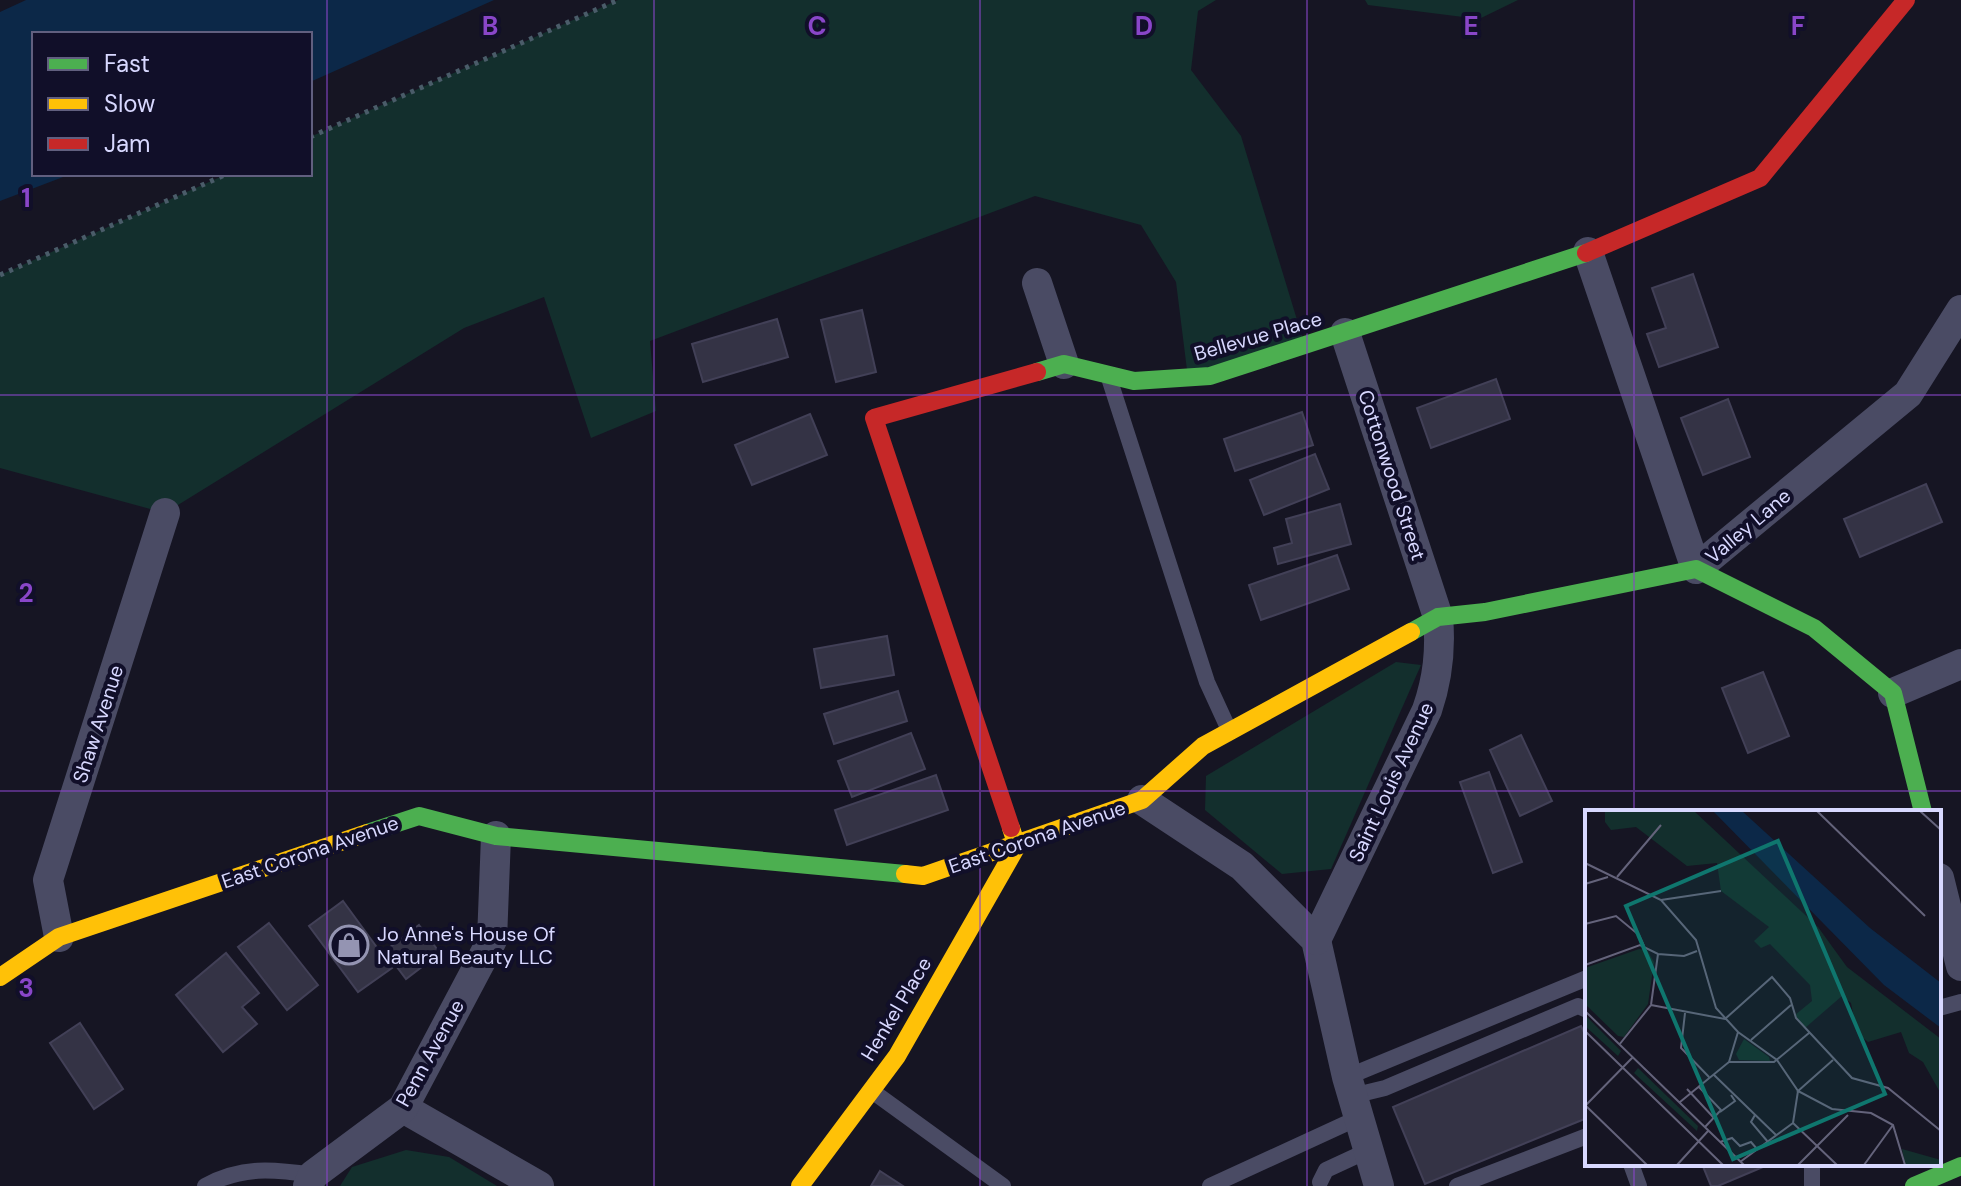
<svg xmlns="http://www.w3.org/2000/svg" width="1961" height="1186" font-family="'DM Sans',sans-serif">
  <rect width="100%" height="100%" fill="#161523"/>
  <g fill="#132f2d">
    <polygon points="618,0 1216,0 1198,11 1191,70 1241,136 1305,346 1188,378 1176,282 1141,225 1035,196 650,341 656,411 591,438 544,297 464,328 165,513 0,468 0,275 227,174 310,174 310,137"/>
    <polygon points="1365,0 1518,0 1479,19 1368,5"/>
    <polygon points="1396,662 1421,665 1331,869 1282,874 1205,810 1206,776"/>
    <polygon points="406,1150 449,1157 497,1186 340,1186 352,1167"/>
  </g>
  <polygon fill="#0c2848" points="26,0 494,0 310,82 310,34 34,34 34,174 71,174 0,201 0,12"/>
  <g fill="#343345" stroke="#424057" stroke-width="2">
    <polygon points="1693,274 1718,347 1659,367 1647,334 1666,328 1652,288"/>
    <polygon points="862,310 876,372 836,382 821,320"/>
    <polygon points="777,319 788,357 703,382 692,344"/>
    <polygon points="1496,379 1510,419 1431,448 1417,408"/>
    <polygon points="1728,399 1750,457 1703,475 1681,418"/>
    <polygon points="1302,412 1313,445 1235,471 1224,439"/>
    <polygon points="810,414 827,455 752,485 735,445"/>
    <polygon points="1315,454 1329,489 1264,515 1250,480"/>
    <polygon points="1926,484 1942,522 1860,557 1844,519"/>
    <polygon points="1340,504 1351,544 1278,564 1274,548 1292,543 1286,519"/>
    <polygon points="1337,555 1349,589 1261,620 1249,585"/>
    <polygon points="887,636 894,675 821,688 814,649"/>
    <polygon points="1763,672 1789,736 1748,753 1722,688"/>
    <polygon points="898,691 907,721 834,744 824,714"/>
    <polygon points="911,733 925,769 852,797 838,761"/>
    <polygon points="1521,735 1552,801 1520,816 1490,750"/>
    <polygon points="1489,772 1522,862 1493,873 1460,782"/>
    <polygon points="936,775 948,810 847,845 835,810"/>
    <polygon points="343,901 392,968 358,992 309,926"/>
    <polygon points="269,923 318,985 287,1010 238,947"/>
    <polygon points="419,925 440,953 406,979 385,951"/>
    <polygon points="226,953 259,993 242,1007 257,1024 223,1052 176,995"/>
    <polygon points="80,1023 123,1089 94,1109 50,1043"/>
    <polygon points="1581,1026 1587,1039 1587,1118 1425,1184 1393,1107"/>
    <polygon points="1702,1164 1770,1164 1718,1186 1711,1186"/>
    <polygon points="880,1171 903,1186 871,1186"/>
  </g>
  <g fill="none" stroke-linecap="round" stroke-linejoin="round">
    <g stroke="#4a5c69" stroke-width="5" stroke-dasharray="4 6" stroke-linecap="butt">
      <polyline points="310,137 618,0"/>
      <polyline points="0,275 227,174"/>
    </g>
    <g stroke="#4a4b64" stroke-width="16">
      <polyline points="1110,381 1207,682 1229,730"/>
      <polyline points="1939,1008 1961,1002"/>
      <polyline points="1347,1077 1587,978"/>
      <polyline points="872,1091 1003,1186"/>
      <polyline points="1352,1096 1385,1088 1578,1006 1587,1010"/>
      <polyline points="1631,1164 1639,1186"/>
      <polyline points="1812,1164 1812,1186"/>
      <polyline points="1320,1182 1326,1170 1367,1151"/>
      <path d="M205 1186C242 1166 273 1169 313 1175"/>
      <polyline points="1210,1186 1358,1118"/>
      <polyline points="1457,1186 1587,1136"/>
    </g>
    <g stroke="#4a4b64" stroke-width="30">
      <polyline points="1588,252 1696,569 1908,394 1961,310"/>
      <polyline points="1037,283 1064,364"/>
      <polyline points="1893,693 1961,664"/>
      <polyline points="1142,800 1242,866 1316,940 1347,1077 1379,1186"/>
      <polyline points="1939,878 1961,966"/>
      <polyline points="59,937 48,880 165,513"/>
      <path d="M1316 940 1427 710C1438 678 1441 650 1438 617L1345 333"/>
      <polyline points="403,1108 539,1186"/>
      <polyline points="308,1186 313,1175 403,1108 492,940 496,836"/>
    </g>
    <g stroke="#4caf50" stroke-width="18">
      <polyline points="1037,372 1064,364 1134,381 1210,376 1586,253"/>
      <polyline points="1411,632 1438,617 1485,612 1696,569 1814,628 1893,693 1923,812"/>
      <polyline points="367,833 419,816 496,836 905,874"/>
      <polyline points="1914,1186 1961,1166"/>
    </g>
    <g stroke="#ffc107" stroke-width="18">
      <polyline points="905,874 923,876 1142,800 1203,746 1411,632"/>
      <polyline points="0,977 59,937 367,833"/>
      <polyline points="800,1186 897,1056 1017,846 1011,828"/>
    </g>
    <g stroke="#c62828" stroke-width="18">
      <polyline points="1586,253 1760,178 1906,0"/>
      <polyline points="1011,828 874,418 1037,372"/>
    </g>
  </g>
  <path fill="none" stroke="#8946c9" stroke-width="2" stroke-opacity="0.55" d="M327 0V1186M654 0V1186M980 0V1186M1307 0V1186M1634 0V812M0 395H1961M0 791H1961M1634 1164V1186"/>
  <defs>
    <symbol id="shop-ring" viewBox="-11 -11 22 22"><circle r="9.5" fill="#110f29" stroke="#9494b2" stroke-width="1.5"/><path d="M-5-2.5h2.3a2.7 3.5 0 0 1 5.4 0H5L5.5 6h-11ZM-1.5-2.5h3a1.5 2.3 0 0 0-3 0Z" fill="#9494b2"/></symbol>
  </defs>
  <g fill-rule="evenodd">
    <use href="#shop-ring" x="327" y="923" width="44" height="44"/>
  </g>
  <g text-anchor="middle" stroke-width="8" stroke-linejoin="round" paint-order="stroke">
    <g font-size="20" fill="#d8d8ff" stroke="#110f29">
      <text transform="translate(1258 336) rotate(-16)" y="7">Bellevue Place</text>
      <text transform="translate(1392 475) rotate(72)" y="7">Cottonwood Street</text>
      <text transform="translate(1748 526) rotate(-40)" y="7">Valley Lane</text>
      <text transform="translate(98 724) rotate(-72)" y="7">Shaw Avenue</text>
      <text transform="translate(1391 782) rotate(-65)" y="7">Saint Louis Avenue</text>
      <text transform="translate(1037 837) rotate(-19)" y="7">East Corona Avenue</text>
      <text transform="translate(310 852) rotate(-19)" y="7">East Corona Avenue</text>
      <text transform="translate(896 1009) rotate(-59)" y="7">Henkel Place</text>
      <text transform="translate(430 1053) rotate(-61)" y="7">Penn Avenue</text>
    </g>
    <g font-size="20" fill="#d8d8ff" stroke="#110f29" text-anchor="start">
      <text x="377" y="941">Jo Anne's House Of<tspan x="377" dy="23">Natural Beauty LLC</tspan></text>
    </g>
  </g>
  <g transform="translate(1585 810)">
    <rect width="356" height="356" fill="#161523"/>
    <path d="M20 1H109L233 117 262 157 356 229V284L338 252 324 243 316 222 283 232 272 223 266 193 257 186 220 218 210 205 227 191 225 175 185 134 176 138 169 131 184 117 136 81 132 53 102 56 51 17 26 20 20 12ZM54 139 62 140 69 152 63 194 39 227 33 226 0 194V158ZM0 205 36 241 33 246 0 216ZM159 229 184 247 185 251 154 250 151 244ZM53 258 113 316 112 321 49 263ZM317 339 356 350V355H320Z" fill="#132f2d"/>
    <path d="M128 1H157L285 118 356 173V218L299 175Z" fill="#0c2848"/>
    <path fill="none" stroke="#64637b" stroke-width="2" d="M232 1 340 106M335 1 356 20M0 53 76 90 111 130 131 198 153 222 192 250 213 281 208 313 155 352M32 67 76 15M0 74 23 67M76 90 136 81M0 114 31 106 54 125 59 136M0 155 55 135 73 144 99 146 112 141M66 195 140 209 187 167 205 188 211 208 267 268 303 278 356 321M0 201 159 355M100 203 96 238 124 267M0 221 138 355M166 230 206 195M34 235 66 195 73 144M248 250 213 281 247 299 286 303 308 315 320 355M144 252H189L224 223M128 264 191 325M113 276 136 300 120 317M102 279 129 308M95 292 144 252 153 222M0 295 62 355M0 296 48 247M135 302 150 291 146 285M170 305 166 312 183 332M208 313 252 355M135 332 147 328 155 336 166 332 172 339M92 355 123 321M213 355 263 305M279 355 308 315"/>
    <path fill="#0f766e" fill-opacity="0.15" stroke="#0f766e" stroke-width="4" d="M193 31 300 284 148 349 41 96Z"/>
    <rect width="356" height="356" fill="none" stroke="#d8d8ff" stroke-width="4"/>
  </g>
  <g font-size="26" text-anchor="middle" font-weight="bold" fill="#8946c9" stroke="#110f29" stroke-width="8" stroke-linejoin="round" paint-order="stroke">
    <text x="490" y="35">B</text>
    <text x="817" y="35">C</text>
    <text x="1144" y="35">D</text>
    <text x="1471" y="35">E</text>
    <text x="1798" y="35">F</text>
    <text x="26" y="207">1</text>
    <text x="26" y="602">2</text>
    <text x="26" y="997">3</text>
  </g>
  <rect x="32" y="32" width="280" height="144" fill="#110f29" stroke="#615f7f" stroke-width="2"/>
  <rect x="48" y="58" width="40" height="12" fill="#4caf50" stroke="#615f7f" stroke-width="2"/>
  <text x="104" y="72" font-size="24" fill="#d8d8ff">Fast</text>
  <rect x="48" y="98" width="40" height="12" fill="#ffc107" stroke="#615f7f" stroke-width="2"/>
  <text x="104" y="112" font-size="24" fill="#d8d8ff">Slow</text>
  <rect x="48" y="138" width="40" height="12" fill="#c62828" stroke="#615f7f" stroke-width="2"/>
  <text x="104" y="152" font-size="24" fill="#d8d8ff">Jam</text>
</svg>
